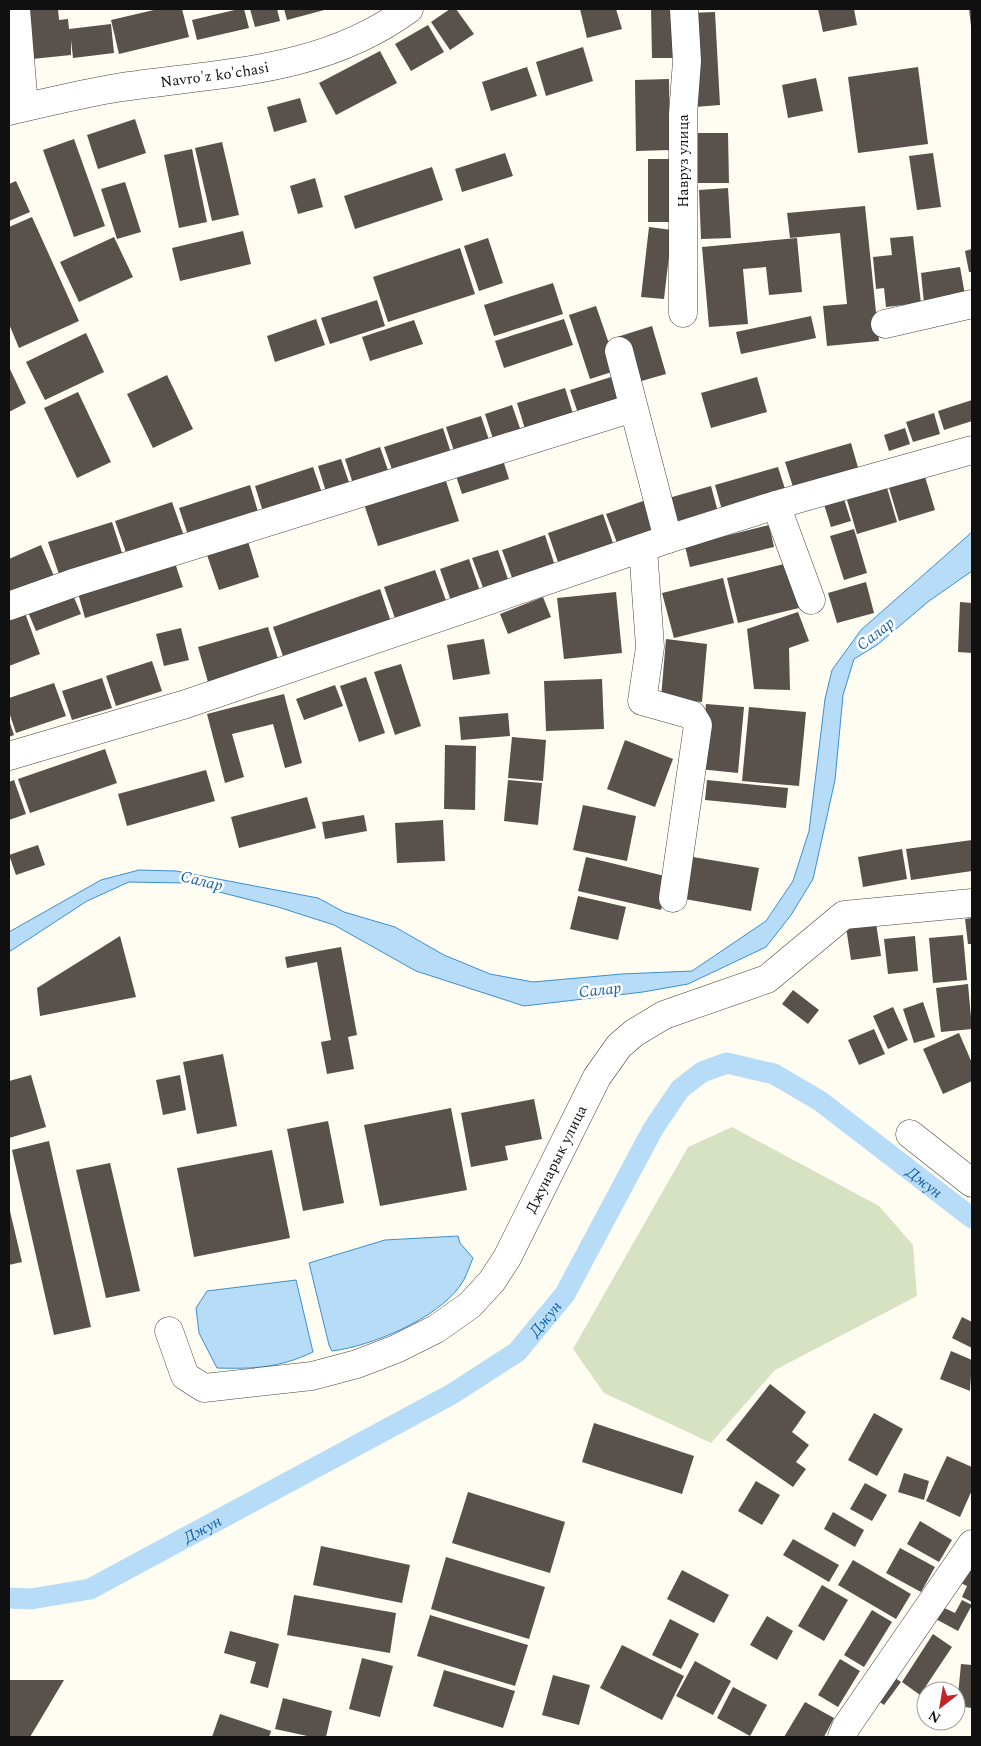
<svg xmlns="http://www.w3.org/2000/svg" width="981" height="1746" font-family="Spectral,serif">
  <rect width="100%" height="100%" fill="#fffdf2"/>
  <polygon fill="#d7e2c2" points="732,1127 879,1206 913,1245 917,1296 775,1370 711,1443 604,1393 573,1349 688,1147"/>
  <g fill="#b6dcf7" stroke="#3c8fcf">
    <polygon points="972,532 972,571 929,601 877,645 854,659 843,695 835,780 813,879 791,915 766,947 688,984 643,992 524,1006 416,971 334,925 278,907 184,883 129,882 87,901 9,952 9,932 101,880 139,870 176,871 318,898 344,912 395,927 444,955 490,974 533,982 622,974 692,971 766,921 793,881 809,831 825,699 832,670 861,630"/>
    <path d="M458 1236 460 1243 473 1258C469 1267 466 1278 460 1286 436 1319 372 1346 332 1351L329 1345 309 1263 385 1240Z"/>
    <path d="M296 1280 313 1352C279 1368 254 1369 217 1368L199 1333 196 1308 207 1291Z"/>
  </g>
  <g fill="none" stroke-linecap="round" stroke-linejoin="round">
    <path stroke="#b6dcf7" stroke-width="21" id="s1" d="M9 1598 31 1599 90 1589 452 1394 517 1352 565 1294 653 1129 680 1089 702 1072 727 1063 774 1074 820 1101 972 1218"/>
  </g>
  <g fill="#59514c">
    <polygon points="28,9 58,9 59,20 68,19 69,29 111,24 114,53 73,58 71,40 71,55 32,59"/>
    <polygon points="158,9 182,9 189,37 119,54 111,20"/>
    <polygon points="239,9 244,9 249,28 197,40 192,20"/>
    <polygon points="250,9 277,9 280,21 255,27"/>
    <polygon points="284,9 328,9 287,20"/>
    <polygon points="450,9 456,9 474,34 450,50 431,22"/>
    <polygon points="580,9 616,9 622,29 587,38"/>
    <polygon points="651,9 673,9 674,58 652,58"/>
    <polygon points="818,9 854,9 857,25 823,32"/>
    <polygon points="969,9 972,9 972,26 971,26"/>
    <polygon points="715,12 720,105 695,107 689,13"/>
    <polygon points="428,25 444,52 411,71 395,44"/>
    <polygon points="583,47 593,81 546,96 536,62"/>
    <polygon points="380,51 397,83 336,115 319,83"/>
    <polygon points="527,67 537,96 491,111 482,82"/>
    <polygon points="918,67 928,144 858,153 848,77"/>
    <polygon points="816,78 823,111 788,118 782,85"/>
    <polygon points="669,79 670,150 636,151 635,80"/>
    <polygon points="300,98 307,122 274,132 267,107"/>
    <polygon points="135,119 146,153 98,169 87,135"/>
    <polygon points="698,133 728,133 729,183 698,183"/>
    <polygon points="74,139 105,226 74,237 43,150"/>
    <polygon points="222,142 239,215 212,221 195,148"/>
    <polygon points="192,149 207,222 179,228 164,155"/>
    <polygon points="505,153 513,176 462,192 455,169"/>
    <polygon points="933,153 941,207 917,210 909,156"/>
    <polygon points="648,159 669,159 670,222 648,222"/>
    <polygon points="432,167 443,200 355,229 344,196"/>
    <polygon points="315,178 323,207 298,214 290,186"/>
    <polygon points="16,181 30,212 9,221 9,184"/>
    <polygon points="125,182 141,232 117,239 101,189"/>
    <polygon points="728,188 731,238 701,239 699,190"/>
    <polygon points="865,206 879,341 827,346 823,306 847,304 840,233 790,238 787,213"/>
    <polygon points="32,217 79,321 19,348 9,324 9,227"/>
    <polygon points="649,227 672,230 664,299 641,297"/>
    <polygon points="243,231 251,264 180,281 172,248"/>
    <polygon points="913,236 921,303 886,307 884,288 876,289 873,257 892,255 890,238"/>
    <polygon points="114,237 133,277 79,302 60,262"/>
    <polygon points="488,238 503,283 479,291 464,246"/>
    <polygon points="797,238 802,292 769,295 766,267 743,269 748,324 709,327 702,247"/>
    <polygon points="460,248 475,294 388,322 373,277"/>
    <polygon points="972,249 972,272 969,272 965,251"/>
    <polygon points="960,267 965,295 924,303 921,273"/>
    <polygon points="553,283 563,314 494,336 484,305"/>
    <polygon points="377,300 385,326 330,344 321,318"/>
    <polygon points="596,306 618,370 590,379 569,315"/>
    <polygon points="811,316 816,338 741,354 736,332"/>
    <polygon points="316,319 325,345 275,362 267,336"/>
    <polygon points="564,319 573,345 504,368 495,341"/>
    <polygon points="414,320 423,344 370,361 362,337"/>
    <polygon points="652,326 666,374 631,384 617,337"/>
    <polygon points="86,333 104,372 45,400 26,362"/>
    <polygon points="9,367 26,403 9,412"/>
    <polygon points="167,375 193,429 153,448 127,394"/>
    <polygon points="611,377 619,403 579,416 570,390"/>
    <polygon points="757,377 767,412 711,428 701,393"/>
    <polygon points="565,388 574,417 526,432 517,403"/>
    <polygon points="78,392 111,462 77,478 44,408"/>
    <polygon points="972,400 972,421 944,430 938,411"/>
    <polygon points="512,405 522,434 494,442 485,414"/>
    <polygon points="934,413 940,434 913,442 906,422"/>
    <polygon points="481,416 490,443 455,454 446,427"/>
    <polygon points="443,428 452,456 394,475 384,447"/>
    <polygon points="905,428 910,444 889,451 884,435"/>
    <polygon points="851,443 859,471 794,490 785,462"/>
    <polygon points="380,447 390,476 354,487 345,459"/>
    <polygon points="341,459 351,488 327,495 318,466"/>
    <polygon points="503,460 509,479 462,494 456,476"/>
    <polygon points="313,467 323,496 264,515 255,486"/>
    <polygon points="778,467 786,492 722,510 715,485"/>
    <polygon points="923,470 935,510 899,521 887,481"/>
    <polygon points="445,478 459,521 378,546 364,504"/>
    <polygon points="885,481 897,522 857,534 845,493"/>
    <polygon points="250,485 259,515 189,538 179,508"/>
    <polygon points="711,486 718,512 672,525 665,499"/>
    <polygon points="843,496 851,521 831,527 823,501"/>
    <polygon points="649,499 661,533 619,548 606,514"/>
    <polygon points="172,502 185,539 128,558 115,521"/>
    <polygon points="603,514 615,549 560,568 548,533"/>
    <polygon points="112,522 124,559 61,580 48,542"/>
    <polygon points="769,525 774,547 690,567 685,546"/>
    <polygon points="854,529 867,573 844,580 830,536"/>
    <polygon points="545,535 556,569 514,583 502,550"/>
    <polygon points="247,538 259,577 219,590 206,552"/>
    <polygon points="41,545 56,581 14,599 9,587 9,559"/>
    <polygon points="498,550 510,585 485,593 472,558"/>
    <polygon points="469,559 481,594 452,604 440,569"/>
    <polygon points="175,563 183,587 85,618 78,593"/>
    <polygon points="788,563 799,608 738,623 727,578"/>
    <polygon points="435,570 448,606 397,624 384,587"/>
    <polygon points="723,578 734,623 674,638 662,593"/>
    <polygon points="866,582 874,613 837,623 828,593"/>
    <polygon points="380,589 392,625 285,662 273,627"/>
    <polygon points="616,592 622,653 564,659 557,598"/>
    <polygon points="73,595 81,614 36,631 28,612"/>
    <polygon points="543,597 551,617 508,634 500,614"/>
    <polygon points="960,602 972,603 972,653 958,652"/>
    <polygon points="798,612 809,641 789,648 790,690 754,689 747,629"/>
    <polygon points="25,613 40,654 9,666 9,619"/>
    <polygon points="268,627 279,662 208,682 198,647"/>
    <polygon points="181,628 189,660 164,666 156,634"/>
    <polygon points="484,639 490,674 453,680 447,645"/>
    <polygon points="666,639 707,644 702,702 661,698"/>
    <polygon points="152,661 162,691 116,706 106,676"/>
    <polygon points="401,664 421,726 395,735 374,672"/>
    <polygon points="366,677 385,733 359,742 340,686"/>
    <polygon points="102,678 112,708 72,720 62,691"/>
    <polygon points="602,679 604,729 546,731 544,681"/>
    <polygon points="54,683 66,716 16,733 9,712 9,698"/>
    <polygon points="335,685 343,706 304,720 296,699"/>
    <polygon points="284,694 302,763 285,768 273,724 232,734 244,777 225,783 207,714"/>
    <polygon points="706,704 744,707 738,773 699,769"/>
    <polygon points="749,707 806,712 799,786 742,781"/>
    <polygon points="508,713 510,736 461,740 459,717"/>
    <polygon points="9,720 14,735 9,737"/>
    <polygon points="512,737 546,740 543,781 508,778"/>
    <polygon points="625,740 673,759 655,807 607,789"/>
    <polygon points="445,745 476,746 475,810 444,809"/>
    <polygon points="105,749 117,783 30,813 18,779"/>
    <polygon points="206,770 215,801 127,826 118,794"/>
    <polygon points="14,780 26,814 9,820 9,782"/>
    <polygon points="508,780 542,783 538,825 504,821"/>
    <polygon points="707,780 788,788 786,808 705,800"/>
    <polygon points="307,797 316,828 239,848 231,817"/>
    <polygon points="583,805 636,816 627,861 573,850"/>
    <polygon points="364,815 367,831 325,839 322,822"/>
    <polygon points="443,820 445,861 397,863 395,823"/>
    <polygon points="972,840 972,871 911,880 906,849"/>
    <polygon points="38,845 45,865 16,875 9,855"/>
    <polygon points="902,849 907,879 863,887 858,857"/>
    <polygon points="586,857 669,877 661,910 578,891"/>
    <polygon points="693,857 759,868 751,911 685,899"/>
    <polygon points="578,896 626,907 618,940 570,929"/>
    <polygon points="972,918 972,944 968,944 965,919"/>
    <polygon points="876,923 881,956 851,960 846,927"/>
    <polygon points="963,935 967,980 933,983 929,938"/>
    <polygon points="120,936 136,997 40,1016 37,988"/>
    <polygon points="915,936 918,971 888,974 884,939"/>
    <polygon points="341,947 357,1035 348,1037 354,1069 327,1074 321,1042 331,1040 317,962 287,968 285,957"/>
    <polygon points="968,984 972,1029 941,1032 936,988"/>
    <polygon points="793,990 819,1010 808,1024 782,1004"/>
    <polygon points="923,1002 935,1037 914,1043 903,1009"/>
    <polygon points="893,1007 908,1040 888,1049 873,1016"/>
    <polygon points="874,1029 885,1054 859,1065 848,1040"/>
    <polygon points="959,1033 972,1063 972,1081 943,1094 923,1049"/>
    <polygon points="223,1054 237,1126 197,1134 183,1062"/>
    <polygon points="31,1075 46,1127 9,1138 9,1081"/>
    <polygon points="180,1075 186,1110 163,1115 156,1080"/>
    <polygon points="534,1099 542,1139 505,1146 508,1160 471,1167 461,1113"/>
    <polygon points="451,1108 467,1190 380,1206 364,1125"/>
    <polygon points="328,1121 344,1203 303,1211 287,1129"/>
    <polygon points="49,1141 91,1327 54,1335 12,1150"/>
    <polygon points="272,1150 290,1238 194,1257 177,1168"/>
    <polygon points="110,1163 140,1291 106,1298 76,1170"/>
    <polygon points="9,1207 22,1262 9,1265"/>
    <polygon points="962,1317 972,1322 972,1348 952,1338"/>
    <polygon points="951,1351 972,1360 970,1391 940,1379"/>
    <polygon points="770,1384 806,1412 792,1432 809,1445 796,1462 806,1469 793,1487 726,1440"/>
    <polygon points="874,1413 903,1429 877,1476 848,1460"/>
    <polygon points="594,1423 694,1456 682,1494 582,1462"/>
    <polygon points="947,1456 972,1467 972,1490 960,1517 926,1501"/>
    <polygon points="904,1473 929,1481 924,1500 898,1492"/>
    <polygon points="756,1481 780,1495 762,1525 738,1511"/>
    <polygon points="865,1483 887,1495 872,1521 850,1509"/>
    <polygon points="468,1492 565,1522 550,1573 452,1543"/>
    <polygon points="833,1512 864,1530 855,1547 824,1529"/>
    <polygon points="920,1521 952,1540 939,1562 907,1544"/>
    <polygon points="793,1539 839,1565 829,1582 783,1555"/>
    <polygon points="321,1546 410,1565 402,1603 313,1585"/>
    <polygon points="900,1548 935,1567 921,1592 886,1573"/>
    <polygon points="972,1549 972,1602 962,1597 967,1586 956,1581"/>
    <polygon points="446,1557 545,1587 529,1639 431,1609"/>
    <polygon points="853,1560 911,1594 896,1619 838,1585"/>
    <polygon points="682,1570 729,1595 714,1623 667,1599"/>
    <polygon points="822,1585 848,1600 824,1641 798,1626"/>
    <polygon points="294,1595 396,1613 390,1653 287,1635"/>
    <polygon points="962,1600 972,1605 958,1631 932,1617 938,1605 955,1613"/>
    <polygon points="872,1610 892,1622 864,1667 844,1655"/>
    <polygon points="430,1615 528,1645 515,1686 417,1656"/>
    <polygon points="767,1616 793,1631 777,1660 750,1645"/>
    <polygon points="670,1619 699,1634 681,1669 652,1655"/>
    <polygon points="230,1631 279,1644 268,1688 250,1683 256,1662 224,1653"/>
    <polygon points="933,1634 952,1647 920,1695 902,1682"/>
    <polygon points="622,1645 684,1676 662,1720 600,1688"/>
    <polygon points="362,1658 393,1666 380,1717 349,1709"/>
    <polygon points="840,1659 860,1671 838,1707 818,1695"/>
    <polygon points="695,1661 731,1681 713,1715 676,1696"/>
    <polygon points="961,1664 972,1665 972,1708 957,1706"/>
    <polygon points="444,1670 515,1691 503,1728 433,1706"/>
    <polygon points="887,1672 901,1682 884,1705 870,1695"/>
    <polygon points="553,1675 590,1685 579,1725 542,1715"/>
    <polygon points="9,1680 64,1680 30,1737 9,1737"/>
    <polygon points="733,1687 767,1705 750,1736 717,1718"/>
    <polygon points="283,1698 332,1711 326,1737 312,1737 275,1729"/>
    <polygon points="805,1702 834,1718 824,1737 784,1737"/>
    <polygon points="220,1714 271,1731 269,1737 212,1737"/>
  </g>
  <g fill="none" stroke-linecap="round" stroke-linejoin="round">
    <defs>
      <g id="minor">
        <polyline points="16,9 24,107"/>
        <path id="s2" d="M9 111C45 103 80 94 116 88 220 72 320 74 409 9"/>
        <path id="s3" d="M683 313V114L687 61 684 9"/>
        <polyline points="885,324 972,304"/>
        <polyline points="619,351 668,539"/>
        <polyline points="776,505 811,600"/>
        <polyline points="643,548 650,647 642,701 692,715 698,725 673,898"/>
        <polyline points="9,606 76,582 633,408"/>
        <polyline points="9,756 186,704 668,539 776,505 972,450"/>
        <polyline points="910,1134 972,1183"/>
        <path id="s4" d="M169 1331 185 1376 204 1388 312 1376 357 1364 396 1349 436 1329 470 1305 492 1281 507 1258 597 1077 619 1046 634 1033 664 1015 767 979 844 915 972 903"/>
        <polyline points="842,1737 846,1727 972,1544"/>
      </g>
    </defs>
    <use href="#minor" stroke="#434343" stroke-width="29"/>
    <use href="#minor" stroke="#fff" stroke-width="28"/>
  </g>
  <g text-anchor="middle" stroke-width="5" stroke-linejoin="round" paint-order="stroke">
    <g font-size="15" fill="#101010" stroke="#fff">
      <text dy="5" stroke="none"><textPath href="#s2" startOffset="209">Navro'z ko'chasi</textPath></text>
      <text dy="5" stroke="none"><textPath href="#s3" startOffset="152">Навруз улица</textPath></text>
      <text dy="5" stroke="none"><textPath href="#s4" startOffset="524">Джунарык улица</textPath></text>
    </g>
    <g font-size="16" font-style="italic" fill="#1661a4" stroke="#fff">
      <text transform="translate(875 633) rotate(-38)" y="6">Салар</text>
      <text transform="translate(202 880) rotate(14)" y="6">Салар</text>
      <text transform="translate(600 989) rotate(-6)" y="6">Салар</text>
      <text dy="6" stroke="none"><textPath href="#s1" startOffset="1169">Джун</textPath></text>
      <text dy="6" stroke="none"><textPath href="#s1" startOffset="614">Джун</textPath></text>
      <text dy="6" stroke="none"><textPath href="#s1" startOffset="209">Джун</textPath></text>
    </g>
  </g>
  <rect width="981" height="1746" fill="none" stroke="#101010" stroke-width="20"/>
  <g transform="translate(941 1706) rotate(211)"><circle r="24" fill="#ffffff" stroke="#9f9f9f"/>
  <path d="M0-4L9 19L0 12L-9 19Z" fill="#c22527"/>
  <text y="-8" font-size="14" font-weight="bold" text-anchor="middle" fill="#101010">N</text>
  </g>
</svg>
